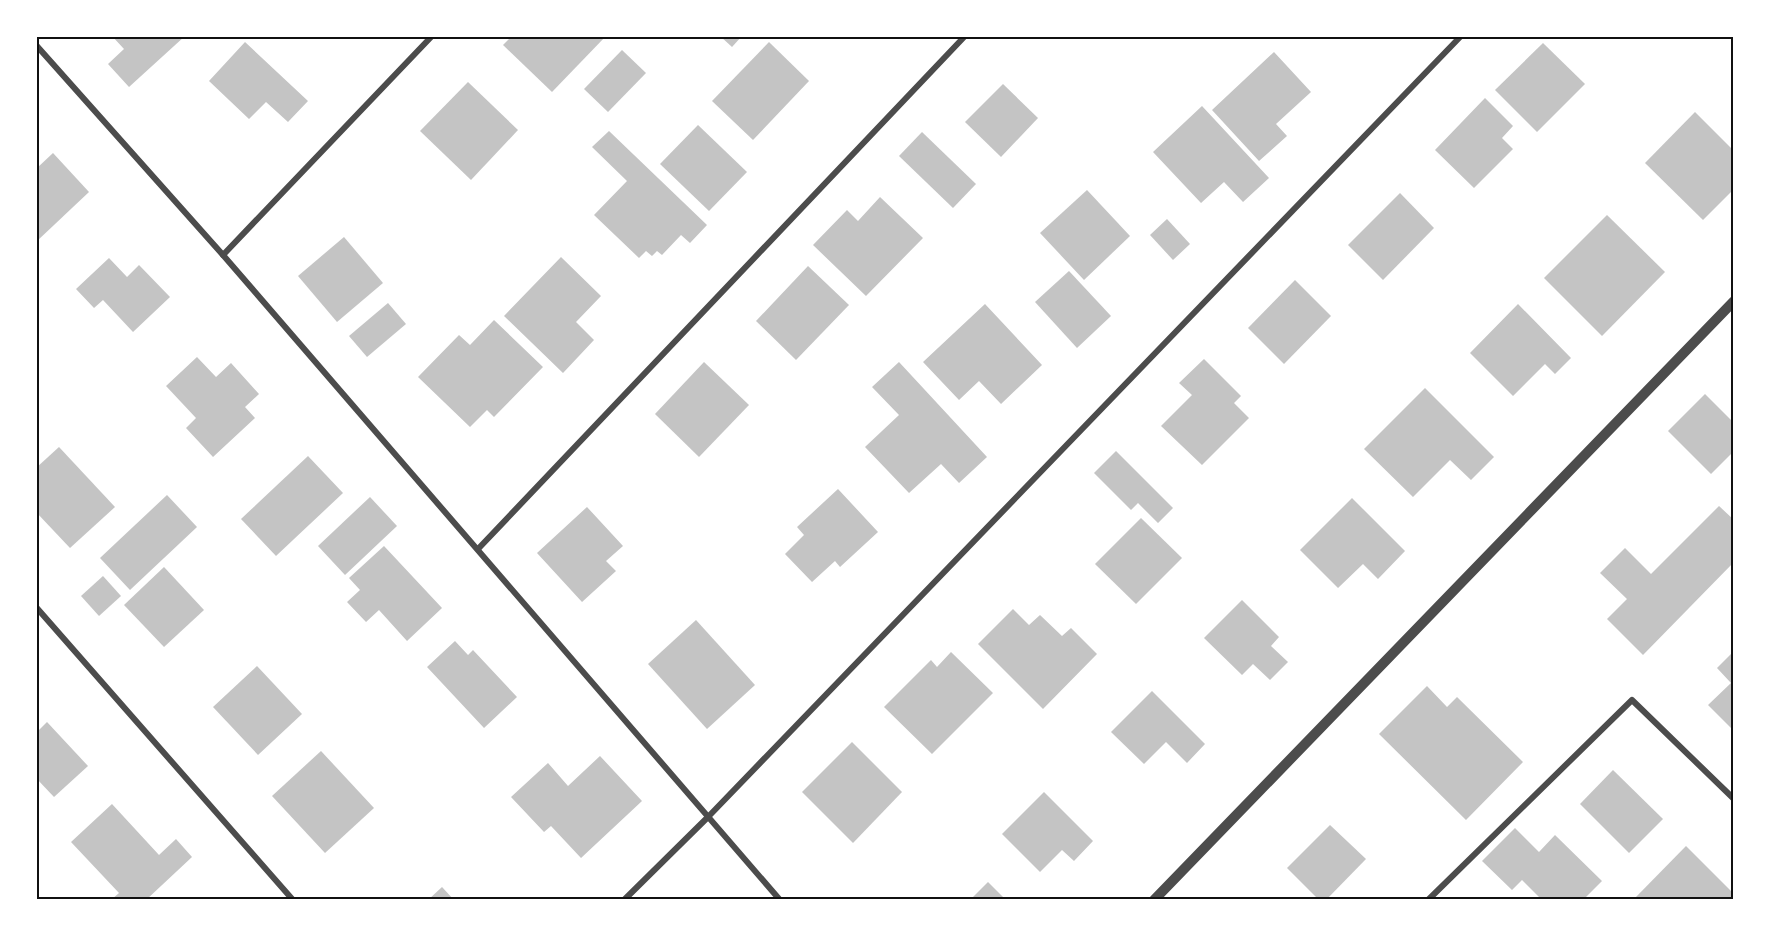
<svg xmlns="http://www.w3.org/2000/svg" width="1770" height="936" font-family="'Sofia Sans Condensed',sans-serif">
  <rect width="100%" height="100%" fill="#fff"/>
  <g fill="#c4c4c4">
    <polygon points="112,36 185,36 129,87 108,64 124,49"/>
    <polygon points="512,36 606,36 552,92 503,45"/>
    <polygon points="720,36 742,36 732,47"/>
    <polygon points="245,42 308,101 288,122 266,102 249,119 209,81"/>
    <polygon points="769,42 809,81 753,140 712,101"/>
    <polygon points="1543,43 1585,84 1537,132 1495,90"/>
    <polygon points="622,50 646,73 608,112 584,89"/>
    <polygon points="1274,52 1311,92 1276,124 1287,136 1259,161 1212,110"/>
    <polygon points="468,82 518,130 471,180 420,131"/>
    <polygon points="1003,84 1038,118 1001,157 965,122"/>
    <polygon points="1485,98 1513,126 1502,138 1513,149 1474,188 1435,150"/>
    <polygon points="1202,106 1269,178 1243,202 1224,182 1201,203 1153,152"/>
    <polygon points="1695,112 1734,151 1734,189 1703,220 1645,163"/>
    <polygon points="698,125 747,172 709,211 660,164"/>
    <polygon points="609,131 707,225 690,243 681,235 662,255 657,251 652,256 646,251 639,258 594,215 627,181 592,147"/>
    <polygon points="922,132 976,184 953,208 899,156"/>
    <polygon points="53,153 89,192 37,241 36,169"/>
    <polygon points="1087,190 1130,236 1084,280 1040,233"/>
    <polygon points="1400,193 1434,228 1383,280 1348,245"/>
    <polygon points="880,197 923,238 866,296 813,245 847,210 858,221"/>
    <polygon points="1607,215 1665,272 1602,336 1544,278"/>
    <polygon points="1167,219 1190,244 1173,260 1150,235"/>
    <polygon points="344,237 383,283 337,322 298,276"/>
    <polygon points="561,257 601,296 576,322 594,340 563,373 504,316"/>
    <polygon points="109,258 127,277 139,265 170,297 133,332 103,300 94,308 76,289"/>
    <polygon points="808,266 849,305 796,360 756,321"/>
    <polygon points="1069,271 1111,316 1077,348 1035,302"/>
    <polygon points="1295,280 1331,316 1284,364 1248,328"/>
    <polygon points="388,303 406,324 367,357 349,336"/>
    <polygon points="985,304 1042,365 1001,404 979,381 959,400 923,362"/>
    <polygon points="1518,304 1571,358 1555,374 1545,364 1513,396 1470,353"/>
    <polygon points="494,320 543,367 494,417 487,410 470,427 418,377 459,335 470,345"/>
    <polygon points="197,357 216,377 231,363 259,394 245,407 255,418 213,457 186,428 196,418 166,386"/>
    <polygon points="1204,359 1241,396 1234,403 1249,418 1202,465 1161,426 1192,395 1179,383"/>
    <polygon points="704,362 749,405 699,457 655,414"/>
    <polygon points="899,362 987,457 959,483 941,464 909,493 865,447 899,415 872,387"/>
    <polygon points="1425,388 1494,457 1471,480 1450,460 1413,497 1364,449"/>
    <polygon points="1705,394 1734,423 1734,451 1711,474 1668,431"/>
    <polygon points="59,447 115,507 70,548 36,512 36,468"/>
    <polygon points="1116,451 1173,508 1158,523 1138,503 1131,510 1094,473"/>
    <polygon points="308,456 343,493 276,556 241,519"/>
    <polygon points="838,489 878,532 840,567 835,561 812,582 785,554 804,535 797,527"/>
    <polygon points="167,495 197,527 130,590 100,558"/>
    <polygon points="370,497 397,526 345,575 318,546"/>
    <polygon points="1352,498 1405,551 1378,579 1363,564 1338,588 1300,550"/>
    <polygon points="1719,506 1734,520 1734,562 1643,655 1607,619 1627,599 1600,573 1625,548 1651,574"/>
    <polygon points="587,507 623,546 606,561 616,571 582,602 537,553"/>
    <polygon points="1141,518 1182,558 1136,604 1095,564"/>
    <polygon points="384,546 442,608 407,641 379,610 366,622 347,602 360,590 349,578"/>
    <polygon points="164,567 204,610 164,647 124,605"/>
    <polygon points="103,576 121,596 99,616 81,596"/>
    <polygon points="1242,600 1279,637 1271,646 1288,662 1270,680 1253,664 1242,675 1204,638"/>
    <polygon points="1013,609 1029,625 1040,615 1062,636 1071,628 1097,654 1043,709 978,644"/>
    <polygon points="696,620 755,685 707,729 648,664"/>
    <polygon points="455,641 468,655 473,650 517,697 484,728 427,667"/>
    <polygon points="1734,651 1734,731 1708,705 1731,683 1717,668"/>
    <polygon points="951,652 993,693 932,754 884,707 931,660 937,667"/>
    <polygon points="257,666 302,714 258,755 213,707"/>
    <polygon points="1427,686 1447,707 1457,697 1523,762 1466,820 1379,734"/>
    <polygon points="1152,691 1205,744 1187,763 1166,742 1144,764 1111,732"/>
    <polygon points="47,722 88,766 54,797 36,778 36,733"/>
    <polygon points="852,742 902,792 853,843 802,792"/>
    <polygon points="321,751 374,808 325,853 272,796"/>
    <polygon points="600,756 642,801 581,858 551,826 544,832 511,797 548,763 568,786"/>
    <polygon points="1613,770 1663,819 1629,853 1580,804"/>
    <polygon points="1044,792 1093,841 1074,861 1062,850 1040,872 1002,834"/>
    <polygon points="112,804 159,855 176,839 192,857 146,900 111,900 119,893 71,842"/>
    <polygon points="1330,825 1366,859 1326,900 1319,900 1287,868"/>
    <polygon points="1515,828 1539,852 1555,835 1602,881 1583,900 1542,900 1522,880 1512,890 1482,861"/>
    <polygon points="1686,846 1734,894 1728,900 1637,900 1635,898"/>
    <polygon points="988,882 1006,900 970,900"/>
    <polygon points="442,887 454,900 428,900"/>
  </g>
  <g fill="none" stroke-linecap="round" stroke-linejoin="round">
    <g stroke="#4c4c4c" stroke-width="6">
      <polyline points="36,45 223,255 780,900"/>
      <polyline points="223,255 432,36"/>
      <polyline points="478,549 965,36"/>
      <polyline points="36,607 293,900"/>
      <polyline points="624,900 708,817 1461,36"/>
      <polyline points="1428,900 1632,700 1734,799"/>
    </g>
    <polyline stroke="#4c4c4c" stroke-width="10" points="1154,900 1734,301"/>
  </g>
  <rect width="1770" height="936" fill="none" stroke="#ffffff" stroke-width="75"/>
  <rect x="38" y="38" width="1694" height="860" fill="none" stroke="#111" stroke-width="2"/>
</svg>
